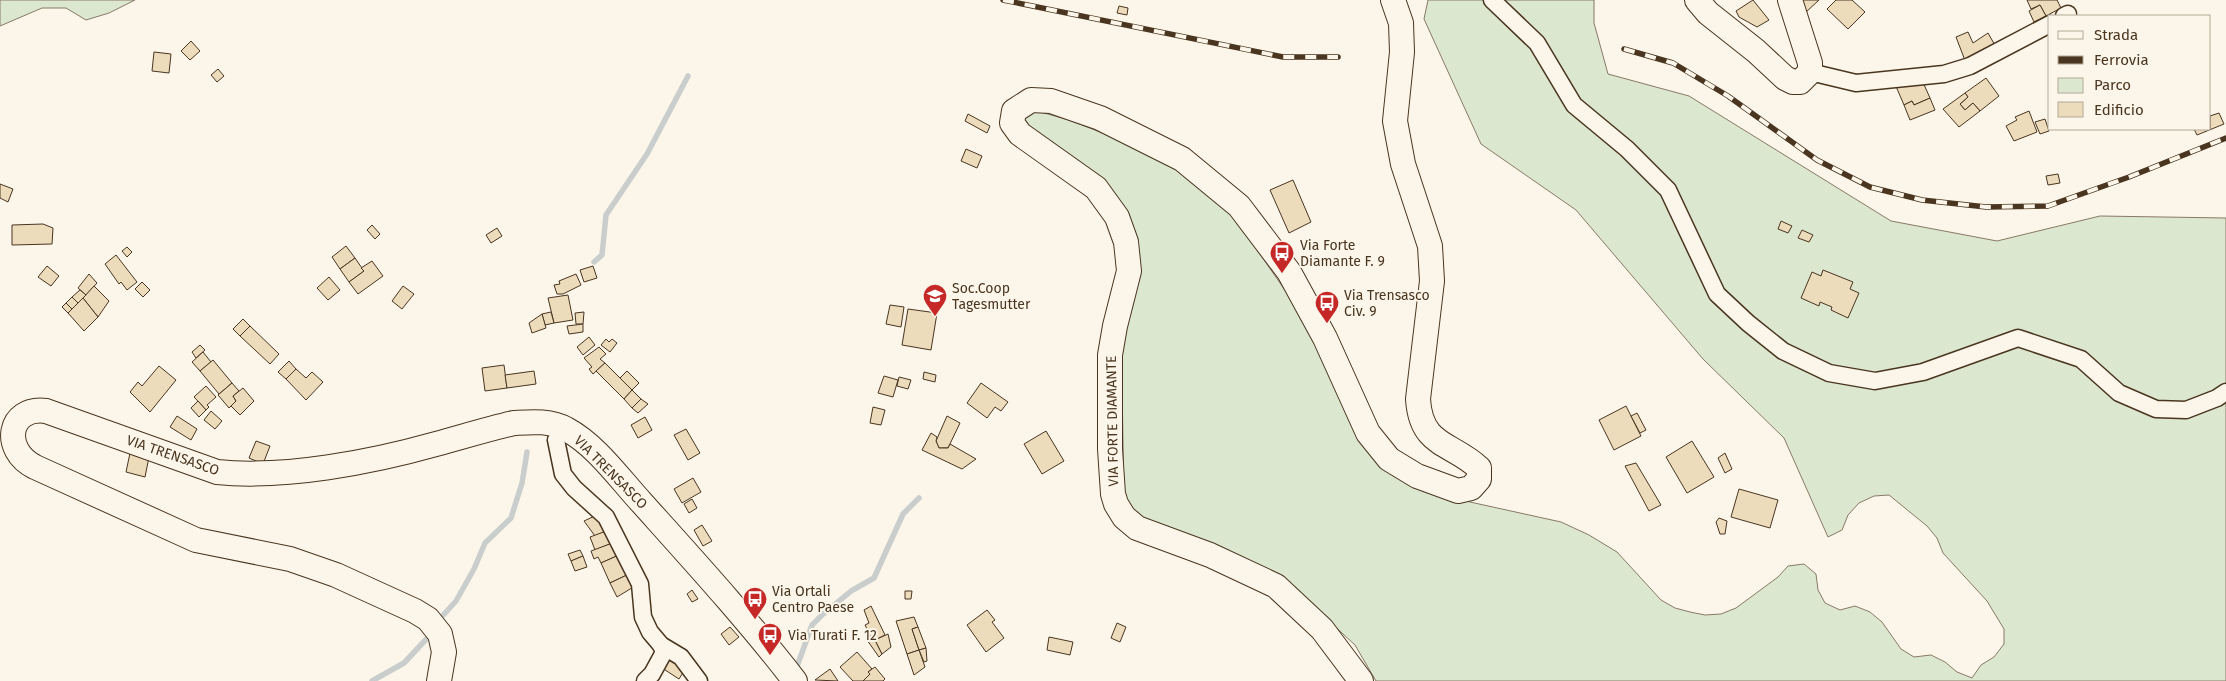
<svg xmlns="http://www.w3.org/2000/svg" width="2226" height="681" font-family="'Fira Sans',sans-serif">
  <rect width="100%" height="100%" fill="#fbf6e9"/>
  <g fill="#dce7d0" stroke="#887966">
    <polygon points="0,0 135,0 109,13 86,20 66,8 42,8 0,26"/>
    <polygon points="1428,0 1594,0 1594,23 1608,74 1689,96 1891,221 1997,241 2100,216 2226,218 2226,681 1376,681 1355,645 1279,575 1141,517 1124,500 1121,326 1139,254 1028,128 1023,114 1037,111 1069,120 1159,155 1233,215 1309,325 1395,474 1470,502 1561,522 1589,535 1617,552 1661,600 1675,608 1690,612 1705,615 1721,614 1736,608 1778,577 1788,566 1804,564 1816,574 1818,590 1825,603 1840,610 1855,606 1870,612 1882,622 1901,649 1914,657 1931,655 1945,662 1957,672 1972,678 1981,665 1994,657 2004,644 2004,629 1987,601 1943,553 1937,538 1927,526 1889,495 1874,496 1859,503 1848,515 1842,530 1828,537 1784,438 1703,359 1576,210 1481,144 1424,19"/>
  </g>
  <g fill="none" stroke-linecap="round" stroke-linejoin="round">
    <g stroke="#c9cecd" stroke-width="5.5">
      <polyline points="594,262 602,255 606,215 647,154 688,76"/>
      <polyline points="437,622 456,601 474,569 485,543 511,518 522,483 527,452"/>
      <polyline points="795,672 812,625 823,614 851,591 874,578 903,514 919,498"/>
      <polyline points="372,681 404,663 432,633"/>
    </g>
  </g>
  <g fill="#ecdcbc" stroke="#4a3520">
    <polygon points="1753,0 1769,20 1757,27 1739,17 1736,11"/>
    <polygon points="1798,0 1819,0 1805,13"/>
    <polygon points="1836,0 1852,0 1865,12 1848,29 1827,9"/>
    <polygon points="2027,0 2057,0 2061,8 2046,16 2040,5 2031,9"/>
    <polygon points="2040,5 2046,16 2034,22 2029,11"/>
    <polygon points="1119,6 1128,8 1127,15 1117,13"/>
    <polygon points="1968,32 1973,43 1988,33 1996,47 1966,63 1956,37"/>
    <polygon points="191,41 200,51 190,60 181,51"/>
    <polygon points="154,52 171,54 169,73 152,71"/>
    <polygon points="218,69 224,76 217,82 211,75"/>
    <polygon points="1986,78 1999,96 1980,111 1973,103 1965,110 1960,104 1968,97 1965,93"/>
    <polygon points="1922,80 1930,98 1914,105 1912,101 1904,105 1895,84"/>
    <polygon points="1965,93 1968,97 1960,104 1965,110 1973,103 1980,111 1959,127 1943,109"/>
    <polygon points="1930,98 1935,110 1910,120 1904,105 1912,101 1914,105"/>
    <polygon points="2029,111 2037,132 2014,141 2006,126 2017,120 2015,117"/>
    <polygon points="2219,113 2224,124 2197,135 2194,129 2210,129 2210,116"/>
    <polygon points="968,114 990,126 987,133 965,121"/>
    <polygon points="2045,119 2049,131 2040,134 2035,122"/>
    <polygon points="966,149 982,156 977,168 961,161"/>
    <polygon points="2058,174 2060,183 2048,185 2046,176"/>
    <polygon points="1293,180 1311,222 1289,233 1270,190"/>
    <polygon points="0,184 13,189 8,202 0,198"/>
    <polygon points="1781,221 1792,226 1788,233 1778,229"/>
    <polygon points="43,224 53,228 52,244 12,245 12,225"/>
    <polygon points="372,225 380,234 375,239 367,230"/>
    <polygon points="497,228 502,236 491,243 486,235"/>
    <polygon points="1802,230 1813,235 1809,242 1798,238"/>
    <polygon points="346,246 355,258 340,269 332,257"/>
    <polygon points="127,247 132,252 127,257 122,251"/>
    <polygon points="116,255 137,282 127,290 121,282 119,284 105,264"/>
    <polygon points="355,258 364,271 349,282 340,269"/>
    <polygon points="372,261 383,276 358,294 349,282 364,271 361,268"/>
    <polygon points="47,266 59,276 51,286 38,277"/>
    <polygon points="593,266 597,278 584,282 580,270"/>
    <polygon points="1823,270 1853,282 1850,289 1859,293 1848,318 1831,310 1832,307 1820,302 1819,306 1801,298 1812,272 1821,276"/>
    <polygon points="89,274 97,283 86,295 78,288"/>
    <polygon points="576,274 581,285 563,294 557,294 554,285 560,284 559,281"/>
    <polygon points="329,277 340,290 328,300 317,288"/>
    <polygon points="142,282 150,290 143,297 135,289"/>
    <polygon points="94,286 109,301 98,317 83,298"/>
    <polygon points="403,286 414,294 402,309 392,301"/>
    <polygon points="80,290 86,295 78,303 72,297"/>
    <polygon points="568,295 573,320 554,323 548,298"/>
    <polygon points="72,297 78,303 72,309 66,303"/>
    <polygon points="83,298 98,317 84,331 68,313"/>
    <polygon points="66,303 72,309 68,313 62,307"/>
    <polygon points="890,305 904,307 901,327 886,324"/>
    <polygon points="908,309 937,313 931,350 902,345"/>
    <polygon points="551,312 554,323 545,325 542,314"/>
    <polygon points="584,312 583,324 576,324 575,313"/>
    <polygon points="542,314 546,328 532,333 529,323"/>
    <polygon points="243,319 250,326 240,336 233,329"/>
    <polygon points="583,324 583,332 569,334 567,326"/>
    <polygon points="250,326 279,354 270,364 240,336"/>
    <polygon points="589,337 595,345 583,355 577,347"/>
    <polygon points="606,339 609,342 612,339 617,343 610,352 601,345"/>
    <polygon points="200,345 205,350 196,358 192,352"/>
    <polygon points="599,347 606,354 600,359 605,363 593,374 589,369 592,367 584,358"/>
    <polygon points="203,352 211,362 200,371 192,362"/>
    <polygon points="213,360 232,383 219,394 200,371"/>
    <polygon points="289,361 296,369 286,379 278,372"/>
    <polygon points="605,363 632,390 624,399 596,371"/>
    <polygon points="504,365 507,388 485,391 482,368"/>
    <polygon points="159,366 176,380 150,412 130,392 138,382 142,386"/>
    <polygon points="296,369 306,378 312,372 323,382 306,400 286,379"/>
    <polygon points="534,371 536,384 507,388 505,375"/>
    <polygon points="627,371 639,383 632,390 620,378"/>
    <polygon points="924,372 936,375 935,382 923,379"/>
    <polygon points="884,376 898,380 893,397 878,393"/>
    <polygon points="899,377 911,380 908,389 897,386"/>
    <polygon points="232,383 239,391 233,396 236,401 229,408 218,395"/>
    <polygon points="981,383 1008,402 1001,411 995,407 987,418 967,403"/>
    <polygon points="206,386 216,397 207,405 209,407 206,410 194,397"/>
    <polygon points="243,388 254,401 240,415 231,406 236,401 233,396"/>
    <polygon points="632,390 641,399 632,408 624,399"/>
    <polygon points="641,399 648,404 638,413 632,408"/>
    <polygon points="198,401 206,410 199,417 191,408"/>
    <polygon points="1626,406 1641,436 1614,450 1599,420"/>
    <polygon points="873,407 885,410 881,425 870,423"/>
    <polygon points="211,411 222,421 215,429 204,420"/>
    <polygon points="1637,413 1646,430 1640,433 1631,416"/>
    <polygon points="177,416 197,429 191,440 170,427"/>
    <polygon points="947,416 960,423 948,448 939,448 936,441"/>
    <polygon points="645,417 652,430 638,438 631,425"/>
    <polygon points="686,429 700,453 688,460 674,435"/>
    <polygon points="1046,431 1064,461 1042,474 1024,444"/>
    <polygon points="931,433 937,437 936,441 939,448 948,448 950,444 976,459 962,469 922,450"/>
    <polygon points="256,441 270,446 263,464 249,458"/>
    <polygon points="1692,441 1714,477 1687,493 1666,457"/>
    <polygon points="130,453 149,457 145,477 126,472"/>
    <polygon points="1725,453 1732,469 1725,473 1718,458"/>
    <polygon points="1636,463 1661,505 1649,511 1625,466"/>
    <polygon points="693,478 701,492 682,503 674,489"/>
    <polygon points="1739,489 1778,500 1770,528 1731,517"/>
    <polygon points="692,499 697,508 689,513 684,504"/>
    <polygon points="599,514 609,530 595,536 584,521"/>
    <polygon points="1719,518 1727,521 1725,534 1720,534 1716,522"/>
    <polygon points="702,525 712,541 703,546 694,530"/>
    <polygon points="609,530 615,542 595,550 590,537"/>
    <polygon points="615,542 621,554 601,563 598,557 594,559 591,551"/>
    <polygon points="580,550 583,556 571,561 568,554"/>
    <polygon points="621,554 629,574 610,583 601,563"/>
    <polygon points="583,556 587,567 575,571 571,561"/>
    <polygon points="629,574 635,586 617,597 610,583"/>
    <polygon points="692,590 698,599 692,602 687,594"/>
    <polygon points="905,591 912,591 911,599 905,599"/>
    <polygon points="871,606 885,635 875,640 882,654 879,657 867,640 871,637 865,625 869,623 864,610"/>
    <polygon points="987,610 995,620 992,622 1004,638 986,652 967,625"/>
    <polygon points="914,617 918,627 912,629 919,650 907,654 896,621"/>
    <polygon points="1117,623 1126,627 1120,642 1111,638"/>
    <polygon points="730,627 739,637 729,645 721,634"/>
    <polygon points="918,627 926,648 919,650 912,629"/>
    <polygon points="888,634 891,647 882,654 875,640"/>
    <polygon points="1049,637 1073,642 1070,655 1047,650"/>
    <polygon points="926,648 927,661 924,662 919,650"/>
    <polygon points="919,650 925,667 914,675 907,654"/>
    <polygon points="857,652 872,669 868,672 870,674 863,681 853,681 840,667"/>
    <polygon points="670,657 686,668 679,679 662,668"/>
    <polygon points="875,667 885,679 883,681 863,681 870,674 868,672"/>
    <polygon points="830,669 838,681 815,680"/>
  </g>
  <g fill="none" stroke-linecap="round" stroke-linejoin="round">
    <defs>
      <g id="street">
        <polyline points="1492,0 1537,43 1574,105 1627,149 1668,190 1717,294 1748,323 1783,351 1829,373 1875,381 1923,372 2018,338 2081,359 2119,393 2156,409 2186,410 2217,398 2226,392"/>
        <polyline points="2064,16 2068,14"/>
        <polyline points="1810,72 1856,83 1944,74 1970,66 2050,24"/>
        <polyline points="556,440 563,474 574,488 606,517 640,584 643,617 650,632 661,645 681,657 699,681"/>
        <polyline points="645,681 652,674 664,652 661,645"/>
      </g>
      <g id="secondary">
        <polyline points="1697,0 1708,13 1756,51 1785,78 1793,82 1800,82 1810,72 1810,63 1790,0"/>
        <path d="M439 681 444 652 440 634 428 619 415 611 336 575 290 559 196 540 35 467C1 450 8 406 46 411L217 472C284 479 372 462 436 444 462 437 488 429 514 423 531 422 550 420 566 429 596 445 619 478 642 503 694 561 747 619 795 681"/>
        <path d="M1361 681 1322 629 1276 586 1210 555 1137 528 1124 517 1116 504 1113 494 1110 449V355L1115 326 1129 271 1126 242 1117 217 1096 188 1020 134 1012 123 1014 111 1031 100 1051 101 1100 118 1182 159 1239 206 1289 272 1325 338 1368 433 1389 459 1417 476 1458 491 1471 488 1479 479V468C1451 442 1421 447 1418 399L1432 281 1430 246 1403 164 1395 121 1402 52 1401 23 1393 0"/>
      </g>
    </defs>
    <use href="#street" stroke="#4a3520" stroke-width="19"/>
    <use href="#secondary" stroke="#4a3520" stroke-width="26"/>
    <use href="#street" stroke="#fbf6e9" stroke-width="16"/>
    <use href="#secondary" stroke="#fbf6e9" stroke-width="24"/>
    <defs>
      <g id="rail">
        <polyline points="1003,0 1283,57 1338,57"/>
        <polyline points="1624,49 1673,63 1728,96 1817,160 1870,187 1922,200 1986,207 2048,206 2129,177 2226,138"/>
      </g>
    </defs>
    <use href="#rail" stroke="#4a3520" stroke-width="5.5"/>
    <use href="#rail" stroke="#fbf6e9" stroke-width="4" stroke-dasharray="11" stroke-linecap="butt"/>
  </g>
  <defs>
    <symbol id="bus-pin" viewBox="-11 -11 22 30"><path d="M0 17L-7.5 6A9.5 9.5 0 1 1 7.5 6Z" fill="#c62828" stroke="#fbf6e9"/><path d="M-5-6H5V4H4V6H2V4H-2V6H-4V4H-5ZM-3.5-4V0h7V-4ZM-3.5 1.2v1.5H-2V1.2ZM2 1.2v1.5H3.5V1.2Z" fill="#fff"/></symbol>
    <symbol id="school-pin" viewBox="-11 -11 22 30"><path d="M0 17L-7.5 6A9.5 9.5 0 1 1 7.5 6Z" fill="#c62828" stroke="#fbf6e9"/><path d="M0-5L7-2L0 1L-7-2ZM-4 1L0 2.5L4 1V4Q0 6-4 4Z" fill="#fff"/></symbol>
  </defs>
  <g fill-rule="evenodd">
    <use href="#bus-pin" x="1268" y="239" width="28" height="38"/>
    <use href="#school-pin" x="921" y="282" width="28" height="38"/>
    <use href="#bus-pin" x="1313" y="289" width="28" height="38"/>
    <use href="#bus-pin" x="741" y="585" width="28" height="38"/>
    <use href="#bus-pin" x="756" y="621" width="28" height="38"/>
  </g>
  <g text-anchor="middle" stroke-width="4" stroke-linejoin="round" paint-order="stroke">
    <g font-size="14" fill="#4a3520" stroke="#fbf6e9" text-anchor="start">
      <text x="1300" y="250">Via Forte<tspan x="1300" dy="16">Diamante F. 9</tspan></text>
      <text x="952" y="293">Soc.Coop<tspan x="952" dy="16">Tagesmutter</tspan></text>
      <text x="1344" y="300">Via Trensasco<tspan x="1344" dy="16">Civ. 9</tspan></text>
      <text x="772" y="596">Via Ortali<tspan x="772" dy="16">Centro Paese</tspan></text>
      <text x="788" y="640">Via Turati F. 12</text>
    </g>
    <g font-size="14" fill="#4a3520" stroke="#fbf6e9">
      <text transform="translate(1112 421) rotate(-91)" y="5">VIA FORTE DIAMANTE</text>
      <text transform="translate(173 455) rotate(19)" y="5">VIA TRENSASCO</text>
      <text transform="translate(611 472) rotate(45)" y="5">VIA TRENSASCO</text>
    </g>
  </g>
  <rect x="2048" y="15" width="162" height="115" fill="#fbf6e9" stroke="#b4a999"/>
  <rect x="2058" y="31" width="25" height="8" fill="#fbf6e9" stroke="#b4a999"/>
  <text x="2094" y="40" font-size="15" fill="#4a3520">Strada</text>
  <rect x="2058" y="56" width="25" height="8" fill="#4a3520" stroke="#b4a999"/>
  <text x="2094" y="65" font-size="15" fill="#4a3520">Ferrovia</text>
  <rect x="2058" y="78" width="25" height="15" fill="#dce7d0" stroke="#b4a999"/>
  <text x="2094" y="90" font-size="15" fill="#4a3520">Parco</text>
  <rect x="2058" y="102" width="25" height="15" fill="#ecdcbc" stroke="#b4a999"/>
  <text x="2094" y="115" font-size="15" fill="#4a3520">Edificio</text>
</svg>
